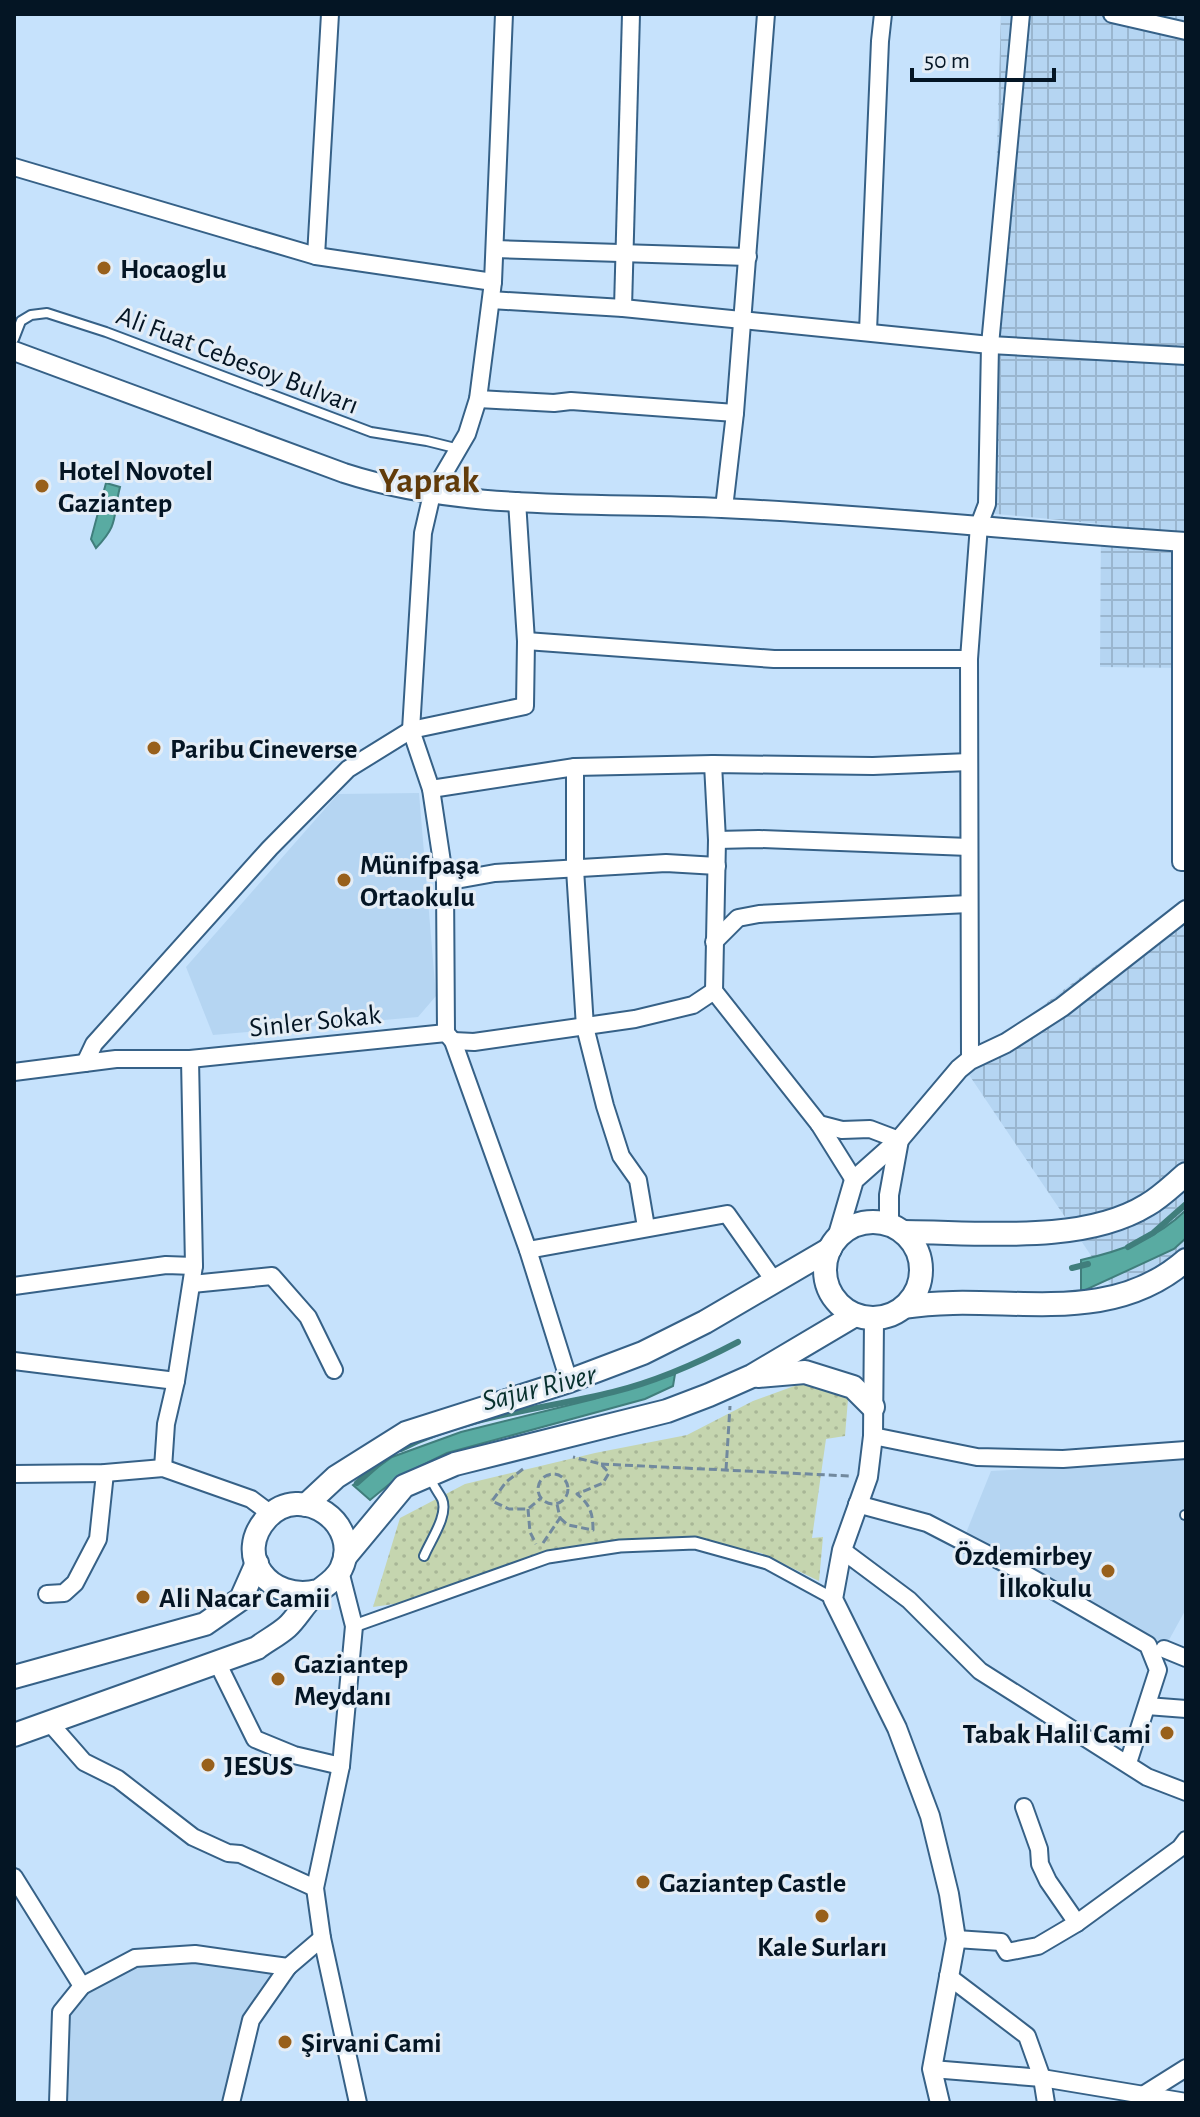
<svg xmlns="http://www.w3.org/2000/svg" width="1200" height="2117" font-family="'Alegreya Sans',sans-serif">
  <defs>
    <pattern id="industrial-grid" width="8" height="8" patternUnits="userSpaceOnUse" patternTransform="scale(2)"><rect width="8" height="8" fill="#b5d5f2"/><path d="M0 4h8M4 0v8" fill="none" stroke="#9ab6cf"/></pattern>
    <pattern id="park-dots" width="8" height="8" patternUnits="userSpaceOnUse" patternTransform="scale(2)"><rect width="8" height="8" fill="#c5d5af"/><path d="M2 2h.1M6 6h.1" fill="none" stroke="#a8b696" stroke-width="1.8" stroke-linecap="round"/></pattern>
  </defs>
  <rect width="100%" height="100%" fill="#c6e2fc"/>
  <g fill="#b5d5f2">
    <polygon points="419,793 436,996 418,1017 213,1035 186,967 338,794"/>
    <polygon points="1186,1460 1186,1609 1164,1649 966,1533 991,1471"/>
    <polygon points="194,1959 277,1970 225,2103 64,2103 67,2012 87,1988 136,1964"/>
  </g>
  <g fill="url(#industrial-grid)">
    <polygon points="1001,14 1186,14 1186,668 1100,667 1101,524 986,513"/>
    <polygon points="1186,897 1186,1266 1117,1294 963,1066"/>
  </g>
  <polygon fill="url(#park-dots)" points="808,1381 849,1387 845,1436 826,1439 812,1538 823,1537 819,1581 761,1553 683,1538 622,1541 546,1552 401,1603 373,1607 400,1518 465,1484 595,1453 687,1435 753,1401"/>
  <g fill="#59aba2" stroke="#407e7c" stroke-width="2">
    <path d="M106 483 120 487C112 518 120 523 96 548L91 539Z"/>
    <path d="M1186 1210V1238L1174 1249 1081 1292V1260C1120 1251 1157 1239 1186 1210Z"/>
    <polygon points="675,1374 673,1386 645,1399 447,1453 398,1477 370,1500 353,1485 392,1457 461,1432 594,1399"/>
  </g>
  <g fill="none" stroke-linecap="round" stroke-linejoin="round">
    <g stroke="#407e7c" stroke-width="6">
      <polyline points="1128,1247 1153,1233 1186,1204"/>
      <polyline points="1072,1268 1088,1264"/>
      <path d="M401 1449C465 1416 544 1409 613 1392 658 1381 698 1363 738 1342"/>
      <polyline points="357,1483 384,1459"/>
    </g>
    <defs>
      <g id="service">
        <polyline points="14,339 21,321 31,315 47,313 106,332 371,432 427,441 459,449"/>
        <polyline points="1185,1515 1186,1515"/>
        <path d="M424 1556C430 1541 449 1515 442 1499 438 1491 432 1485 430 1476"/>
      </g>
      <polyline id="pedestrian" points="354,1626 548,1557 620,1546 695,1543 767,1563 833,1599"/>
      <g id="minor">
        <polyline points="504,14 493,282 478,399 467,434 432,494 423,533 411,730 431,789 445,882 446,1033 453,1041 528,1250 569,1381"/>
        <polyline points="1112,14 1186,31"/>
        <polyline points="14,167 316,256 493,282"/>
        <polyline points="495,249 748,257"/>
        <polyline points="316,256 330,14"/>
        <polyline points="491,300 623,308 990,345 1186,356"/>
        <polyline points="623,308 631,14"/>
        <polyline points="868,331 880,41 883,14"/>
        <polyline points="478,399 554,403 571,401 735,413"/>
        <polyline points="724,508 735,413 766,14"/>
        <polyline points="1181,542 1181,862 1186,862"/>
        <polyline points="526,641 774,659 969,659"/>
        <polyline points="713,764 717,840 714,991 819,1124 842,1130 870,1129 899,1140"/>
        <polyline points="575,767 575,869 585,1027 605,1106 621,1156 638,1180 646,1227"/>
        <polyline points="431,789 575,767 713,764 873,766 969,762"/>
        <polyline points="717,840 759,839 969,847"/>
        <polyline points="445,882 495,873 666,863 717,866"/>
        <polyline points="714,942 738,918 759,914 969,904"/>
        <polyline points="453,1041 474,1042 635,1019 693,1005 714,991"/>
        <polyline points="970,1060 969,659 979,525 987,504 990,345 1021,14"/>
        <polyline points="85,1063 94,1044 270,848 348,769 411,730 525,706 526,641 517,501"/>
        <polyline points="14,1072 116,1059 190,1059 446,1033"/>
        <polyline points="819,1124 854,1180"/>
        <polyline points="528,1250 727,1214 775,1282"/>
        <polyline points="192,1284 272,1276 308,1317 334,1370"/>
        <polyline points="14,1286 166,1265 194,1266"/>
        <polyline points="14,1361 176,1381"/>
        <polyline points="873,1436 977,1457 1063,1459 1186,1450"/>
        <polyline points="163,1468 166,1424 176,1381 194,1266 190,1059"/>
        <polyline points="14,1474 105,1473 163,1468 251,1499 271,1514"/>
        <polyline points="857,1504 927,1523 1018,1570 1148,1645 1158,1670 1128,1763"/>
        <polyline points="842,1550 909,1600 980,1671 1147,1777 1186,1792"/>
        <polyline points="340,1571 354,1626 341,1766 315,1888 322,1938 358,2103"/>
        <polyline points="47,1594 64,1593 75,1583 98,1539 105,1473"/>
        <polyline points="1164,1649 1186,1658"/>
        <polyline points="217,1662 255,1739 294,1755 341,1766"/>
        <polyline points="1147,1706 1186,1709"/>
        <polyline points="49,1722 84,1762 118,1779 193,1837 228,1853 240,1854 315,1888"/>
        <polyline points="1024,1807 1039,1849 1040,1864 1048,1881 1077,1923"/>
        <polyline points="14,1877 82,1986"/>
        <polyline points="956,1939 1001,1942 1007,1952 1038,1946 1077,1923 1180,1848 1186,1840"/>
        <polyline points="948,1976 1027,2036 1042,2078 1046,2103"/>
        <polyline points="932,2069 1042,2078 1186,2102"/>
        <polyline points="1143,2095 1186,2068"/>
        <polyline points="58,2103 61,2012 82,1986 135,1958 195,1954 288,1967 322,1938"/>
        <polyline points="231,2103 251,2020 288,1967"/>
      </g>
      <g id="tertiary">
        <path d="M14 351 344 473C464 512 597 502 722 508 877 515 1031 532 1186 542"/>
        <polyline points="889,1225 889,1195 899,1140"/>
        <polyline points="837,1238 854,1180 899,1140 959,1069 970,1060 1006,1043 1062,1007 1186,910"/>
        <polyline points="874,1319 873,1436 868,1477 842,1550 833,1599 897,1728 930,1816 949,1894 956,1939 932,2069 940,2103"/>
      </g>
      <g id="secondary">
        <circle cx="873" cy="1270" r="48"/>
        <path d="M903 1232C977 1232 1082 1245 1147 1205 1161 1197 1174 1184 1186 1174"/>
        <path d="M904 1307C1000 1291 1105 1331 1186 1260"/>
        <polyline points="758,1376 805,1372 853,1387 873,1407"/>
        <polyline points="306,1505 336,1477 406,1433 569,1381 643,1353 705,1322 830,1249"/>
        <polyline points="345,1557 404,1486 455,1464 667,1411 709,1395 752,1376 855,1315"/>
        <polyline points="14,1677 205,1624 241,1599 257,1563"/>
        <path d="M14 1735 257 1648C266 1641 278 1635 287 1627 297 1618 304 1604 315 1594 324 1586 335 1581 341 1569 363 1524 301 1481 267 1518 233 1555 269 1603 318 1591"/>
      </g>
    </defs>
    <use href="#service" stroke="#366187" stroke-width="12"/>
    <use href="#pedestrian" stroke="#366187" stroke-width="15"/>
    <use href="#minor" stroke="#366187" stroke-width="20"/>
    <use href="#tertiary" stroke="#366187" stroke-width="22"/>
    <use href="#secondary" stroke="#366187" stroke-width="26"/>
    <g stroke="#71899e" stroke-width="3" stroke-dasharray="8 4" stroke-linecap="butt">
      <polyline points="601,1464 849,1476"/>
      <polyline points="523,1469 506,1482 492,1501 509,1509 528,1509 541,1498"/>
      <polyline points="726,1470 730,1406"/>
      <circle cx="553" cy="1489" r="15"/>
      <polyline points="528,1509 530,1532 536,1544"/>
      <path d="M560 1518 568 1525 593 1530C593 1514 590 1504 577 1494L603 1483 609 1473 601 1464 573 1457"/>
      <polyline points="543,1543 560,1518 557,1504"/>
    </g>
    <use href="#service" stroke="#fff" stroke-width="8"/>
    <use href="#pedestrian" stroke="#fff" stroke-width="11"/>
    <use href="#minor" stroke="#fff" stroke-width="16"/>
    <use href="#tertiary" stroke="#fff" stroke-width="18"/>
    <use href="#secondary" stroke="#fff" stroke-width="22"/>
  </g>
  <g fill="#98601b" stroke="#e4edf6" stroke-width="3">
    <circle cx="104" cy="268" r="8"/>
    <circle cx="42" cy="486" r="8"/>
    <circle cx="154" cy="748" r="8"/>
    <circle cx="344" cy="880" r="8"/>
    <circle cx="1108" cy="1571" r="8"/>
    <circle cx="143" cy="1597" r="8"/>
    <circle cx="278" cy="1679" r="8"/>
    <circle cx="1167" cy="1733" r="8"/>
    <circle cx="208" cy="1765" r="8"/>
    <circle cx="643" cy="1882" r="8"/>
    <circle cx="822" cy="1916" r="8"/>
    <circle cx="285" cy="2042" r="8"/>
  </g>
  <g text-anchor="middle" stroke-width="6" stroke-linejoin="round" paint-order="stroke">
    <g font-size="28" font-weight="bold" fill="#041524" stroke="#e4edf6" text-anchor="start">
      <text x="120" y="278">Hocaoglu</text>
      <text x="58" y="480">Hotel Novotel<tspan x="58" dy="32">Gaziantep</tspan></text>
      <text x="170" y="758">Paribu Cineverse</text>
      <text x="360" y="874">Münifpaşa<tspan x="360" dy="32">Ortaokulu</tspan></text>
      <text x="1092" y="1565" text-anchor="end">Özdemirbey<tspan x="1092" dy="32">İlkokulu</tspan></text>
      <text x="159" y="1607">Ali Nacar Camii</text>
      <text x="294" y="1673">Gaziantep<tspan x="294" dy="32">Meydanı</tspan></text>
      <text x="1151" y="1743" text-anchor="end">Tabak Halil Cami</text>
      <text x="224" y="1775">JESUS</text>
      <text x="659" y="1892">Gaziantep Castle</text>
      <text x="822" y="1956" text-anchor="middle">Kale Surları</text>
      <text x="301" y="2052">Şirvani Cami</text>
    </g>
    <g font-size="28" fill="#041524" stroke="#e4edf6">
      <text transform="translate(238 359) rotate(21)" y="10">Ali Fuat Cebesoy Bulvarı</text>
      <text transform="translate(315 1020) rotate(-6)" y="10">Sinler Sokak</text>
    </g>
    <g font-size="30" font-style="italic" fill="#08312e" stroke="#e4edf6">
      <text transform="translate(539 1387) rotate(-14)" y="10">Sajur River</text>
    </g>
    <g font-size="36" font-weight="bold" fill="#613b0a" stroke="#e4edf6">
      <text x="429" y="492">Yaprak</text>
    </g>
  </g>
  <rect width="1200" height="2117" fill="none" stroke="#041524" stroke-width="32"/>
  <path d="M912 68v12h142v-12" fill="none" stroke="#041524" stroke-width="4"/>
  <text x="924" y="68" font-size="24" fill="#041524" stroke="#e4edf6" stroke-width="6" paint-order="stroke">50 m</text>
</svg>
